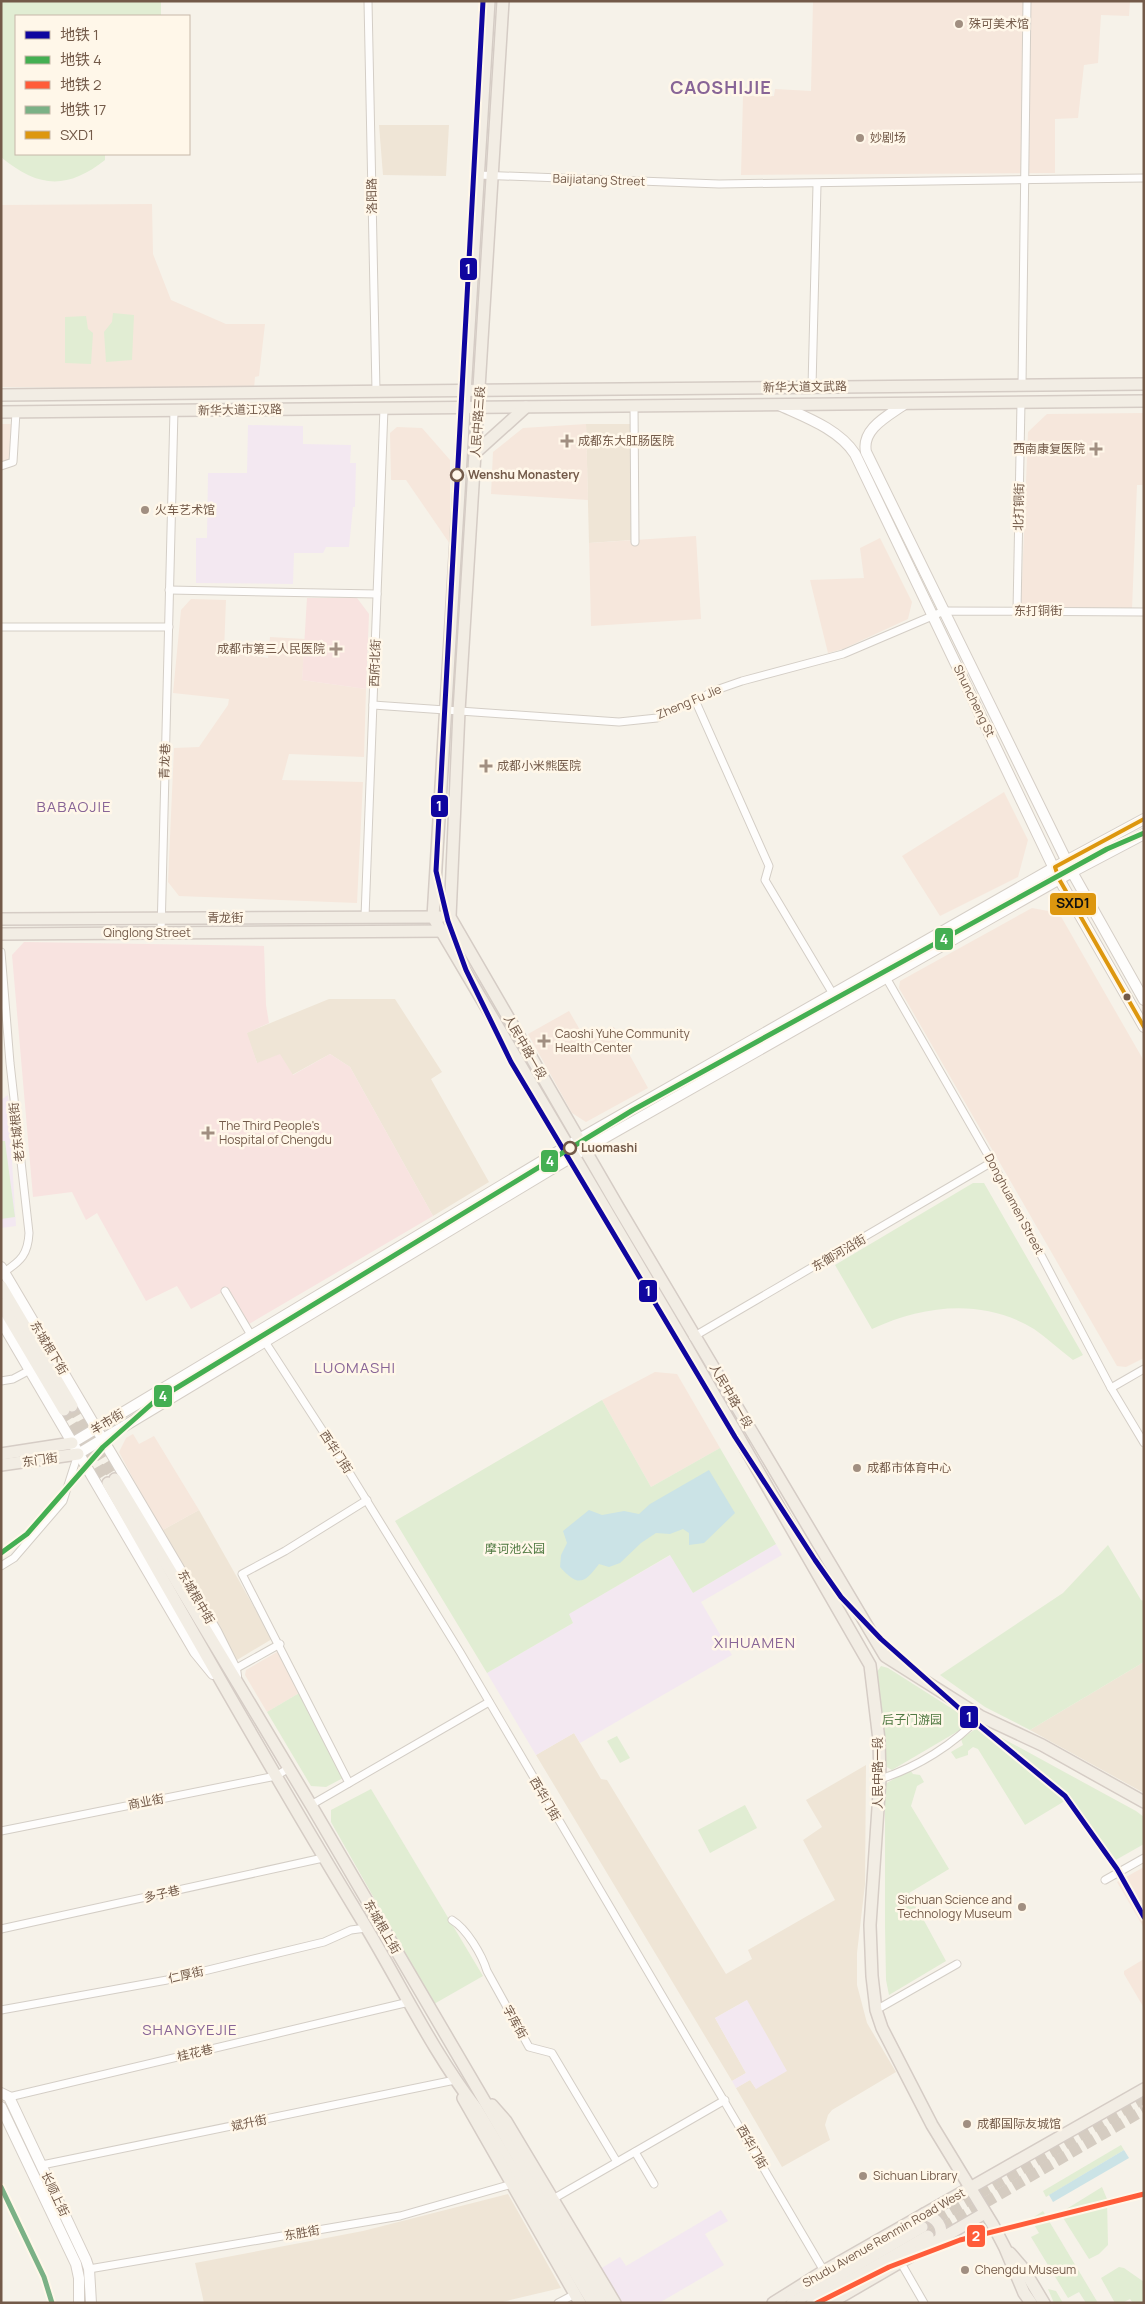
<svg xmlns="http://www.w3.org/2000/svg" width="1145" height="2304" font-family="Manrope,'Noto Sans SC',sans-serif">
  <rect width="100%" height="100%" fill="#f6f2e9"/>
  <g fill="#efe5d6">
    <polygon points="379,125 449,125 446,176 383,175"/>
    <polygon points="586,424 630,424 632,540 589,543"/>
    <polygon points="329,999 395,999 442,1072 431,1079 489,1182 433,1216 350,1067 330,1054 292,1075 257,1063 246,1033"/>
    <polygon points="199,1510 272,1639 237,1660 161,1531"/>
    <polygon points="1144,1662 1144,1793 1030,1730"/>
    <polygon points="574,1733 601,1779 607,1780 726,1974 752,1959 748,1950 835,1900 803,1840 822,1827 806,1800 866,1765 865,1884 857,1953 857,1985 867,2023 896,2072 832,2110 828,2115 825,2125 830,2140 782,2167 736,2088 750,2080 756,2089 747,2000 715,2018 746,2073 732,2081 536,1755"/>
    <polygon points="508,2194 561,2288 498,2303 204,2303 195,2263 363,2231"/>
  </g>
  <g fill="#f6e7dc">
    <polygon points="813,1 1130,1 1129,16 1101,15 1098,63 1084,65 1078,118 1055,119 1055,173 741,175 743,96 774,96 775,89 811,91"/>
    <polygon points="152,204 153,254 171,300 226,324 265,324 259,376 255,377 254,389 1,387 1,205"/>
    <polygon points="1144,413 1144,485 1137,485 1132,609 1021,607 1028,432 1047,414"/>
    <polygon points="1,424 12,424 11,458 1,465"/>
    <polygon points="586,424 588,500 491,494 493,452 523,428"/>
    <polygon points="397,427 422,428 450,460 450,544 406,480 391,480 390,433"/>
    <polygon points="696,536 701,619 591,626 589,543"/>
    <polygon points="880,538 912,602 908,619 843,649 828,653 810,580 864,578 860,548"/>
    <polygon points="191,599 226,600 224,651 268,658 270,637 305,639 302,680 366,689 364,757 289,754 282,780 363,782 357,903 179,896 168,882 174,748 199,747 228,705 229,699 173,693 181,610"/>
    <polygon points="1004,792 1028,840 1018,877 940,916 902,856"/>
    <polygon points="1032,908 1059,913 1144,1061 1144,1358 1126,1367 1117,1366 899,988 900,981"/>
    <polygon points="569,1011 587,1042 614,1027 648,1088 586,1122 572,1113 528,1034"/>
    <polygon points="655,1372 677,1374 720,1448 651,1487 602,1400"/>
    <polygon points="133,1434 139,1444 154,1436 199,1510 161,1531 119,1452 126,1438"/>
    <polygon points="277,1652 281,1655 301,1692 267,1712 245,1675 246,1670"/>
    <polygon points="1144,1867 1144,1928 1117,1882"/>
    <polygon points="1144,1959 1144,2008 1124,1974 1124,1971"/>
  </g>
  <g fill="#f3e8f1">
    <polygon points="248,425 303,426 303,444 351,445 350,463 356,463 355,507 353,507 349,547 326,547 323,553 294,553 293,584 196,583 196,538 207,538 208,473 247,473"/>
    <polygon points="8,1095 16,1226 1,1228 1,1100"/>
    <polygon points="776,1544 782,1555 701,1602 732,1655 580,1743 574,1733 536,1755 487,1673 573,1623 568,1614 671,1555 693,1593"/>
    <polygon points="747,2000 787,2071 756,2089 750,2080 736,2088 732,2081 746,2073 715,2018"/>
    <polygon points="721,2210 728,2221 705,2234 724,2265 659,2303 621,2303 600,2269 620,2257 626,2266"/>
  </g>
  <g fill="#f8e3e0">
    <polygon points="307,598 357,598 369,614 366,689 302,680"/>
    <polygon points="24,942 264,946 266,1005 269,1023 247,1033 257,1063 280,1054 293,1075 330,1054 350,1067 433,1216 249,1324 228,1289 191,1309 177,1286 146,1301 97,1213 86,1220 72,1192 33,1197 12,955"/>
  </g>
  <g fill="#e1edd3">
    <path d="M3 1H161V16H16V154H105V160C67 190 38 188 1 157V5Z"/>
    <polygon points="113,313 134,315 132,360 106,362 104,332 112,322"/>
    <polygon points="86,316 88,329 93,333 91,364 65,363 65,317"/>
    <polygon points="1,1141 5,1141 15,1217 1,1219"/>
    <path d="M973 1183H984L1083 1355 1073 1360C1060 1350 1047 1338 1034 1329 983 1298 924 1305 872 1329L835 1265Z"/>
    <polygon points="602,1400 651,1487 720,1448 776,1544 693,1593 670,1555 569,1614 573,1623 487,1673 395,1521"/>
    <polygon points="1108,1545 1141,1600 1144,1601 1144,1662 1030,1730 985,1707 940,1675 1063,1593"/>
    <polygon points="881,1666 888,1668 965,1717 960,1730 892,1770 885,1766 877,1672"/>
    <polygon points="301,1692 343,1778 326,1787 311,1786 267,1712"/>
    <polygon points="980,1726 1136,1811 1144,1817 1144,1844 1114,1861 1106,1861 1068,1799 1025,1825 978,1749 973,1747 968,1751 968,1755 956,1759 951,1752 963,1745 961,1739"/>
    <polygon points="617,1736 630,1758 620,1763 607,1741"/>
    <polygon points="910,1770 913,1774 920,1775 924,1782 917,1786 911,1806 949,1869 909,1893 946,1961 889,1995 886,1980 885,1926 885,1784"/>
    <polygon points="371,1789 483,1976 434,2004 331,1822 331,1810"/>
    <polygon points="745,1805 757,1828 710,1853 698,1830"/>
    <polygon points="1121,2145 1124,2150 1046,2197 1043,2191"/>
    <polygon points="1102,2187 1107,2199 1108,2245 1099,2254 1089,2259 1060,2213"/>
    <polygon points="1043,2211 1098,2303 1086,2303 1079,2292 1068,2298 1031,2237 1039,2233 1033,2223 1036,2222 1034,2217"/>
    <polygon points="1119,2267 1124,2268 1144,2282 1144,2303 1133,2303 1130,2299 1122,2303 1115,2303 1101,2278"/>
    <polygon points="1048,2289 1056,2291 1063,2303 1054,2303"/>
  </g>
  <g fill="#cbe3e6">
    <path d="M709 1470 735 1513 704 1543 689 1545V1533L683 1529 670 1534 656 1533 641 1543 620 1563 609 1567 599 1564C584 1584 578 1587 560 1567L561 1555 567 1543 563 1531 589 1510 602 1515 624 1511 639 1514 650 1504Z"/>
    <polygon points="1124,2150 1129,2158 1053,2202 1049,2195"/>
  </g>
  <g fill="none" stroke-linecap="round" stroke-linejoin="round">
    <g stroke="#d5ccc1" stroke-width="11" stroke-dasharray="11 5.5" stroke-linecap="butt">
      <polyline points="72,1406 115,1479"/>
      <polyline points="64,1410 108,1483"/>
      <polyline points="922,2227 1144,2098"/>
      <polyline points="928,2236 1144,2110"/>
    </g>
    <defs>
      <g id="street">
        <polyline points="368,1 376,391"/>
        <polyline points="478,175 719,184 1144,178"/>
        <polyline points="1022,385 1027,1"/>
        <polyline points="812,387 817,185"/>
        <polyline points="634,406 635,542"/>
        <polyline points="1,466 13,462 16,412"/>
        <polyline points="169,590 377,594"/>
        <polyline points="1017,611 1021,402"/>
        <polyline points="1,627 169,627"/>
        <polyline points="695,700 769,866 765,880 833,994"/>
        <polyline points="373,705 619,722 657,718 719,689 742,681 843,654 944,611 1144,612"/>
        <polyline points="365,917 384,408"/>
        <polyline points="161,933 174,410"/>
        <path d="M1 952 10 1063 29 1233C28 1254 21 1261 4 1272"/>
        <polyline points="884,974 992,1162 1111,1388 1144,1443"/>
        <polyline points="225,1291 251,1335"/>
        <polyline points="258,1331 341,1459 460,1652 824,2271"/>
        <polyline points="693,1337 992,1162"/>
        <polyline points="1,1381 13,1379 30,1370"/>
        <polyline points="1111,1388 1144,1369"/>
        <polyline points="1,1566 14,1558 63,1501 78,1454"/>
        <polyline points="235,1669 280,1644"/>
        <path d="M880 1779C916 1768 955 1744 980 1716"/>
        <polyline points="349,1783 242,1574 285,1551 367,1500"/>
        <polyline points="311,1805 489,1702"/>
        <polyline points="1,1831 276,1776 289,1768"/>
        <polyline points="1105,1880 1144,1858"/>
        <path d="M452 1920C467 1929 482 1955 487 1971L529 2047 552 2053 617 2162"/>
        <polyline points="1,1929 323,1858"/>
        <polyline points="1,2010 167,1980 324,1942 351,1930 366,1928"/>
        <polyline points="876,2010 957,1964"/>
        <polyline points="9,2097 409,2002"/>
        <polyline points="635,2152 654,2184"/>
        <polyline points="42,2165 455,2080"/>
        <polyline points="553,2199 725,2100"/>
        <polyline points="901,2263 924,2303"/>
        <polyline points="89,2269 400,2216 512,2184"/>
        <polyline points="558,2303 575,2294"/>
      </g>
      <g id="secondary">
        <path d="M906 403C890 415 861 428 866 452L1072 872 1144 1000"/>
        <path d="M779 405C805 417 839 429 855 454L1059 879 1144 1027"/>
        <polyline points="1,1267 216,1631 235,1669 236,1676"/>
        <polyline points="1,1321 195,1652 213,1674"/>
        <polyline points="72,1443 579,1139 1055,867 1144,819"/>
        <polyline points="78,1454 585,1149 1072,872 1144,834"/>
        <polyline points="1,2093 9,2097 86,2260 89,2269 91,2303"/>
        <polyline points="1,2107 76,2264 79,2278 79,2303"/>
      </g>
      <g id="primary">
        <polyline points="489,1 433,917 684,1342 870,1665 879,1740 880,1779 870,1925 872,1976 876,2010 882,2028 932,2125 993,2225 1005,2248 1024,2293 1031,2303"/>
        <polyline points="503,1 459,711 450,917 617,1205 885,1656 980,1716 1042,1745 1144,1802"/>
        <polyline points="1,395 1144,384"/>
        <polyline points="1,412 1144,401"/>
        <polyline points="475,453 526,407"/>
        <polyline points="1,919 440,917"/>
        <polyline points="1,934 448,931"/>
        <polyline points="1,1286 72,1406"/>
        <polyline points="1,1304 64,1410"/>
        <polyline points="1,1454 72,1443"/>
        <polyline points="1,1465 78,1454"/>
        <polyline points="115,1479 311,1805 603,2303"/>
        <path d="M108 1483C193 1632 277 1781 366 1927 402 1987 433 2052 476 2108L593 2303"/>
        <polyline points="463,2098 580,2303"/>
        <polyline points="492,2105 506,2121 615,2303"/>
        <path d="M924 2214C937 2218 944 2227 940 2240"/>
        <polyline points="1010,2253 1023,2268 1044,2303"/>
        <polyline points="773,2303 824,2271 1144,2089"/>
        <polyline points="792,2303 922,2227"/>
        <polyline points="812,2303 928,2236"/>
        <polyline points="830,2303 985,2213"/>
      </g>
    </defs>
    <use href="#street" stroke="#d4cec6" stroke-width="9"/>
    <use href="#secondary" stroke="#d5cec6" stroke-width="12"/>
    <use href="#primary" stroke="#d5ccc5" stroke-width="14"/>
    <use href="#street" stroke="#fefdfc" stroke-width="7"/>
    <use href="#secondary" stroke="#fefdfc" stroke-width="10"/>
    <use href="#primary" stroke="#f2ede4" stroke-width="11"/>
    <defs>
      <polyline id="bus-1" points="1144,819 1055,867 1059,879 1144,1027"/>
    </defs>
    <use href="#bus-1" stroke="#fff7e9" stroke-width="8"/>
    <use href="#bus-1" stroke="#dd970f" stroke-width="4"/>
    <defs>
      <polyline id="metro-1" points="483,1 436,871 448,921 466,970 511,1062 735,1437 815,1560 841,1597 881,1639 969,1717 1065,1796 1117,1869 1144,1917"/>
      <polyline id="metro-2" points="1,1553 27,1534 103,1447 155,1401 633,1110 1107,849 1144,833"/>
      <polyline id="metro-3" points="817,2303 889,2267 960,2240 1144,2194"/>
      <polyline id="metro-4" points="1,2187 44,2277 52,2303"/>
    </defs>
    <use href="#metro-1" stroke="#fff7e9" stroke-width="9"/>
    <use href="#metro-2" stroke="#fff7e9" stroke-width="9"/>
    <use href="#metro-3" stroke="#fff7e9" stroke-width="9"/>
    <use href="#metro-4" stroke="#fff7e9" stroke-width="9"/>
    <use href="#metro-1" stroke="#10069f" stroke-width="5"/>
    <use href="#metro-2" stroke="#44af52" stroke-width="5"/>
    <use href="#metro-3" stroke="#ff5c39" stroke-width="5"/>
    <use href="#metro-4" stroke="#7bb186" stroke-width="5"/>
  </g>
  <g fill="#a18f81" stroke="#fff7e9" stroke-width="2">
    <circle cx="959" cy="24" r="5"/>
    <circle cx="860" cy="138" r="5"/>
    <path d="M564.5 433.5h5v5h5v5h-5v5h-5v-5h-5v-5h5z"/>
    <path d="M1093.5 441.5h5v5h5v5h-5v5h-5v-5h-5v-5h5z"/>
    <circle cx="145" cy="510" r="5"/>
    <path d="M333.5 641.5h5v5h5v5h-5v5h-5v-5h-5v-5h5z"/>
    <path d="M483.5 758.5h5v5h5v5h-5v5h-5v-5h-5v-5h5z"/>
    <path d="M541.5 1033.5h5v5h5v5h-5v5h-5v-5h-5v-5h5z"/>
    <path d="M205.5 1125.5h5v5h5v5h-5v5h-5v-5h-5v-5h5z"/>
    <circle cx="857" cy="1468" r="5"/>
    <circle cx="1022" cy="1907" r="5"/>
    <circle cx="967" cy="2124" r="5"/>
    <circle cx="863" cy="2176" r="5"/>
    <circle cx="965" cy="2270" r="5"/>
  </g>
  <g fill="#fff7e9" stroke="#735a49" stroke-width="2.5">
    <circle cx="457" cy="475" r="6"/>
    <circle cx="570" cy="1148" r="6"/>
  </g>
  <circle fill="#735a49" stroke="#fff7e9" stroke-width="2" cx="1127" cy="997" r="4.5"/>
  <g text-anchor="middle" stroke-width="5" stroke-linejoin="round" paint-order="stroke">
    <g font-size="12" fill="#735a49" stroke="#fff7e9" text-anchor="start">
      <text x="969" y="28">殊可美术馆</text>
      <text x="870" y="142">妙剧场</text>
      <text x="578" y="445">成都东大肛肠医院</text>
      <text x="1085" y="453" text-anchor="end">西南康复医院</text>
      <text x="155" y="514">火车艺术馆</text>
      <text x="325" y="653" text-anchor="end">成都市第三人民医院</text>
      <text x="497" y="770">成都小米熊医院</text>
      <text x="555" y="1038">Caoshi Yuhe Community<tspan x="555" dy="14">Health Center</tspan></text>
      <text x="219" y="1130">The Third People's<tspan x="219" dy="14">Hospital of Chengdu</tspan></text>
      <text x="867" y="1472">成都市体育中心</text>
      <text x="1012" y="1904" text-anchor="end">Sichuan Science and<tspan x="1012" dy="14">Technology Museum</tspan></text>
      <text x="977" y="2128">成都国际友城馆</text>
      <text x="873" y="2180">Sichuan Library</text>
      <text x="975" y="2274">Chengdu Museum</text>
    </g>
    <g font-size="12" fill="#735a49" stroke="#fff7e9">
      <text transform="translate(599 180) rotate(2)" y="4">Baijiatang Street</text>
      <text transform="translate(372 196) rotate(-91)" y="4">洛阳路</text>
      <text transform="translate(805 387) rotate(-1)" y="4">新华大道文武路</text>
      <text transform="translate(240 410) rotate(-1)" y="4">新华大道江汉路</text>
      <text transform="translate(478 422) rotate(-86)" y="4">人民中路三段</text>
      <text transform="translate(1019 507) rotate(-89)" y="4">北打铜街</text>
      <text x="1038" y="615">东打铜街</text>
      <text transform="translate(375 663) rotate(-88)" y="4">西府北街</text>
      <text transform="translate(974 701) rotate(64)" y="4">Shuncheng St</text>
      <text transform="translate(689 702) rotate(-23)" y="4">Zheng Fu Jie</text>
      <text transform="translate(165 761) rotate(-88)" y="4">青龙巷</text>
      <text x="225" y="922">青龙街</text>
      <text x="147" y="937">Qinglong Street</text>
      <text transform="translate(525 1047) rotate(60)" y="4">人民中路一段</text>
      <text transform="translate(17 1132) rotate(-96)" y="4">老东城根街</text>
      <text transform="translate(1014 1204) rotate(62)" y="4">Donghuamen Street</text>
      <text transform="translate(839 1253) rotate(-30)" y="4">东御河沿街</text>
      <text transform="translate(49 1348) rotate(59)" y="4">东城根下街</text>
      <text transform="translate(731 1396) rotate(60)" y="4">人民中路一段</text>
      <text transform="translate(107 1422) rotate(-31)" y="4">羊市街</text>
      <text transform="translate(336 1452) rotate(57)" y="4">西华门街</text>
      <text transform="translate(40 1460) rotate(-8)" y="4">东门街</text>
      <text transform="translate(196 1597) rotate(60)" y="4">东城根中街</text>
      <text transform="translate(878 1773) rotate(-90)" y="4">人民中路一段</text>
      <text transform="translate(545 1799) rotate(60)" y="4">西华门街</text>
      <text transform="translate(146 1802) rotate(-11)" y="4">商业街</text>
      <text transform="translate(162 1894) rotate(-13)" y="4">多子巷</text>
      <text transform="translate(382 1927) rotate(60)" y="4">东城根上街</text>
      <text transform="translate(186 1975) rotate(-13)" y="4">仁厚街</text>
      <text transform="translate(515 2022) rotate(61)" y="4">字库街</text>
      <text transform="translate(195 2053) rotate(-13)" y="4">桂花巷</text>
      <text transform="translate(249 2123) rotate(-12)" y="4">斌升街</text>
      <text transform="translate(752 2147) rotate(60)" y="4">西华门街</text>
      <text transform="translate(55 2194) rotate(65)" y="4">长顺上街</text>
      <text transform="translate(302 2233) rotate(-10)" y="4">东胜街</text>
      <text transform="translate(884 2238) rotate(-30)" y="4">Shudu Avenue Renmin Road West</text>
    </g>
    <g font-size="12" font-weight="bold" fill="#735a49" stroke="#fff7e9" text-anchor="start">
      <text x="468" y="479">Wenshu Monastery</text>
      <text x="581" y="1152">Luomashi</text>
    </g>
    <g font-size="12" fill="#507942" stroke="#fff7e9">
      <text x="515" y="1553">摩诃池公园</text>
      <text x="912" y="1724">后子门游园</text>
    </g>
    <g font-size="15" letter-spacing="1" fill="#886597" stroke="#fff7e9">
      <text x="74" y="812">BABAOJIE</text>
      <text x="355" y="1373">LUOMASHI</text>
      <text x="755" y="1648">XIHUAMEN</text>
      <text x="190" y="2035">SHANGYEJIE</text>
    </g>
    <g font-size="18" font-weight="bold" letter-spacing="1" fill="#886597" stroke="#fff7e9">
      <text x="721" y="94">CAOSHIJIE</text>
    </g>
  </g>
  <g stroke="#fff7e9" stroke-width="2">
    <rect x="459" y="257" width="19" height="24" rx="5" fill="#10069f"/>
    <rect x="430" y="794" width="19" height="24" rx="5" fill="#10069f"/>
    <rect x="1049" y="892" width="48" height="24" rx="5" fill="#dd970f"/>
    <rect x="934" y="927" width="20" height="24" rx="5" fill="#44af52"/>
    <rect x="540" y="1149" width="19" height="24" rx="5" fill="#44af52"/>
    <rect x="638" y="1279" width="20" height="24" rx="5" fill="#10069f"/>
    <rect x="153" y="1384" width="20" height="24" rx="5" fill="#44af52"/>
    <rect x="959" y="1705" width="20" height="24" rx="5" fill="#10069f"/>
    <rect x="966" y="2224" width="20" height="24" rx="5" fill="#ff5c39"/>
  </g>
  <g font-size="14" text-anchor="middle" font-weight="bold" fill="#fff">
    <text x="468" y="274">1</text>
    <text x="439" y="811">1</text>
    <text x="944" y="944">4</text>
    <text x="550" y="1166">4</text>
    <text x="648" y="1296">1</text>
    <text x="163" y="1401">4</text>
    <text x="969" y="1722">1</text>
    <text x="976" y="2241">2</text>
  </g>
  <g font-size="14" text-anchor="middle" font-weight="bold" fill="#111">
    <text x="1073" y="908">SXD1</text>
  </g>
  <rect width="1145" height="2304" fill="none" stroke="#735a49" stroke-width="5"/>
  <rect x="15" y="15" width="175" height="140" fill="#fff7e9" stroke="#c7b8a9"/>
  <rect x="25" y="31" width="25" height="8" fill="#10069f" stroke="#c7b8a9"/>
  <text x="60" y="40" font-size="15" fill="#735a49">地铁 1</text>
  <rect x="25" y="56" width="25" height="8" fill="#44af52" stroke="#c7b8a9"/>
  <text x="60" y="65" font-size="15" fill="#735a49">地铁 4</text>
  <rect x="25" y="81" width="25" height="8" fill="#ff5c39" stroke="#c7b8a9"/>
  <text x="60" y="90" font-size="15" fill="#735a49">地铁 2</text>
  <rect x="25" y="106" width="25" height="8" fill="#7bb186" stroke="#c7b8a9"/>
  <text x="60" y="115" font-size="15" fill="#735a49">地铁 17</text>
  <rect x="25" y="131" width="25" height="8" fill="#dd970f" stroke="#c7b8a9"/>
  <text x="60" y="140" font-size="15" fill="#735a49">SXD1</text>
</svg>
